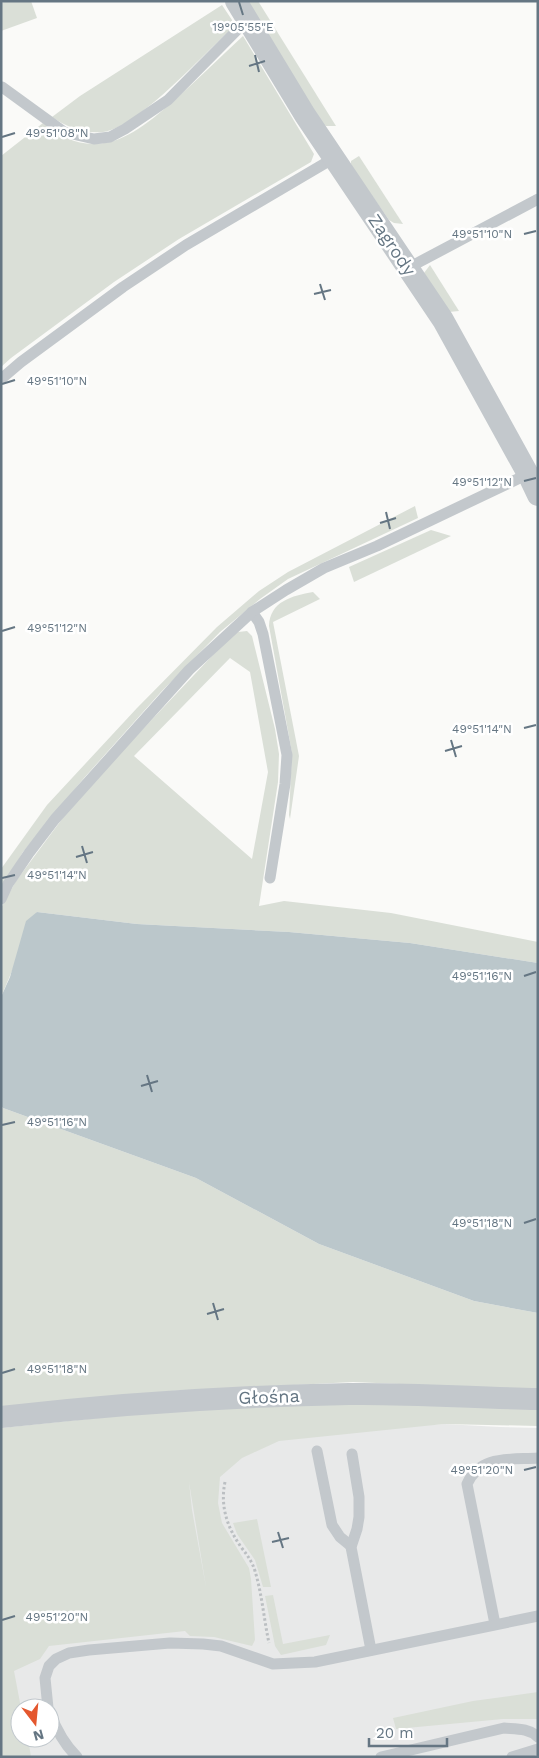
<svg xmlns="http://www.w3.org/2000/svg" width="539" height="1758" font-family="'Work Sans',sans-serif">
  <rect width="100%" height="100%" fill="#fafaf8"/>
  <path fill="#e8e9e9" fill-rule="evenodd" d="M444 1424 500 1427 538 1428V1757H1V1450ZM20 1708H50V1738H20Z"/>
  <g fill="#dadfd7" fill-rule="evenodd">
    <polygon points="7,1 31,1 37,18 1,31 1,3"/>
    <polygon points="248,1 258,1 336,126 326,126 319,122"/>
    <path d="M222 5 232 20 231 29C204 54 136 129 103 132 84 134 67 127 52 117L80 96Z"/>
    <path d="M243 36 314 154 311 162 179 239 114 282 11 358 1 367V156L43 123C65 140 85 149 113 141 139 134 170 104 190 86 208 69 225 53 243 36Z"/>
    <polygon points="359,156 403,224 394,223 389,220 354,170 351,164 351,161"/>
    <polygon points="430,265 459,311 449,312 424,273"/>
    <polygon points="415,506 418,518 288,579 260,599 220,632 161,692 84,778 23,852 1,889 1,869 47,805 137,708 217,627 259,591 288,572"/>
    <polygon points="431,530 451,536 354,582 349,567"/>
    <path d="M313 592 320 599 273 622 299 756 290 819 289 815 292 753 269 626C270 601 292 596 313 592Z"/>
    <path d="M247 631 252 636 275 729 279 754 278 782 259 906 284 901 391 913 538 942V963L410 943 289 932 137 924 37 912 1 997V908L16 881 68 811 125 748 228 639 238 632ZM230 658 250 672 268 772 252 859 134 756Z"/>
    <polygon points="1,1106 3,1108 196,1178 319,1244 474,1301 538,1313 538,1390 353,1382 172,1391 1,1409"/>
    <path d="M350 1403 538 1409V1426L444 1424 279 1441 242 1458 220 1477 218 1503 222 1523 249 1568 251 1579 255 1640 252 1646 214 1637 190 1636 185 1631 49 1646 40 1659 14 1671 21 1708H20V1738H28L31 1757H1V1428L154 1412ZM189 1482 206 1587 192 1510Z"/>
    <polygon points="257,1519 271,1587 263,1587 255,1560 237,1534 233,1523"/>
    <polygon points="273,1595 283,1644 330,1635 326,1645 281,1655 275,1646 265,1596"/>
    <polygon points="538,1692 538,1719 503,1719 396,1729 393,1718 473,1701"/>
  </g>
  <polygon fill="#bbc7cb" points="37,912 137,924 289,932 410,943 538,963 538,1313 474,1301 319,1244 196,1178 3,1108 1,1106 1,997 10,977 26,921"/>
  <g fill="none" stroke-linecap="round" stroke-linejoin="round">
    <path stroke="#bbbfc2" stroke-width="3" stroke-dasharray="2.5 2.5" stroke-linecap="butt" d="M225 1482C220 1506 227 1527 241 1547 247 1555 252 1561 255 1571 262 1594 264 1620 269 1643"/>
    <g stroke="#c3c8cc" stroke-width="11">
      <polyline points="2,87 64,132 94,139 110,137 125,129 168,100 247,20"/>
      <polyline points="408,268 538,199"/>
      <polyline points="1,379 21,362 123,287 186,245 334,158"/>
      <polyline points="252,612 259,622 263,634 287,755 285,784 270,878"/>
      <polyline points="1,899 8,884 29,853 55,819 189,670 252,612 286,590 324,568 377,546 528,474"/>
      <polyline points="317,1451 332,1525 340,1537 351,1546"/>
      <polyline points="352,1454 359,1497 359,1517 357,1529 351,1547 371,1650"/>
      <path d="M495 1624 467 1484C480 1455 510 1460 538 1458"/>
      <polyline points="48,1708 45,1678 49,1666 56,1659 69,1653 89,1650 170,1643 203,1644 221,1646 273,1664 315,1662 538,1616"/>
      <path d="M50 1713C56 1729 65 1745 77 1757"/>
      <path d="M381 1757 504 1728C516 1729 529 1728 538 1737"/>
      <polyline points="512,1757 538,1749"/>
    </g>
    <g stroke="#c3c8cc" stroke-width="22">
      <polyline points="236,1 305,115 443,320 528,474 538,495"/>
      <path d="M1 1417C117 1404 232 1396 349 1394 412 1393 475 1398 538 1399"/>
    </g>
  </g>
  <path fill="none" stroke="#657683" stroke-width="2" d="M239 2 243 15M255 55 259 72M249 66 265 61M2 137 15 133M524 234 536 231M320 284 325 300M314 294 331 290M2 384 15 380M524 481 536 478M386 512 390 529M380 523 396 518M2 631 15 627M524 728 536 725M451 740 456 757M445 751 462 746M82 846 87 863M76 857 93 852M2 878 15 875M524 976 536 972M147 1075 152 1092M141 1086 158 1081M2 1125 15 1122M524 1223 536 1219M213 1303 218 1320M207 1314 224 1309M2 1373 15 1369M524 1470 536 1467M278 1532 283 1548M272 1542 289 1538M2 1620 15 1616"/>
  <g text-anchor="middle" stroke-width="5" stroke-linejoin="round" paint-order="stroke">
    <g font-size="18" fill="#657683" stroke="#fff">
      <text transform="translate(392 245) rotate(56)" y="6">Zagrody</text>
      <text transform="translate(269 1397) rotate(-2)" y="6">Głośna</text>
    </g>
  </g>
  <g font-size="12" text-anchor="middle" fill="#657683" stroke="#fff" stroke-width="5" stroke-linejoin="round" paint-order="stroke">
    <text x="243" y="31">19°05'55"E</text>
    <text x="57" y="137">49°51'08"N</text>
    <text x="482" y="238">49°51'10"N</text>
    <text x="57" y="385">49°51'10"N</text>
    <text x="482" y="486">49°51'12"N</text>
    <text x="57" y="632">49°51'12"N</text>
    <text x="482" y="733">49°51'14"N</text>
    <text x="57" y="879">49°51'14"N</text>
    <text x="482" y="980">49°51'16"N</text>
    <text x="57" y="1126">49°51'16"N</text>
    <text x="482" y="1227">49°51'18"N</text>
    <text x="57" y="1373">49°51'18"N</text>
    <text x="482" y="1474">49°51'20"N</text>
    <text x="57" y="1621">49°51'20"N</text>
  </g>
  <rect width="539" height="1758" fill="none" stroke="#657683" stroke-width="5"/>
  <g transform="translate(35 1723) rotate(164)"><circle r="24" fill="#ffffff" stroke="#c1c8cd"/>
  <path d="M0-4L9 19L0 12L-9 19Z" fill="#e4572e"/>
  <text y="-8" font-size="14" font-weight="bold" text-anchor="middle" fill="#657683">N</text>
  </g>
  <path d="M369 1738v8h78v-8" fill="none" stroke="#657683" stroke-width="2.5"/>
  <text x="376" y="1738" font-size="15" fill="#657683" stroke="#ffffff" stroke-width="4" paint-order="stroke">20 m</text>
</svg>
